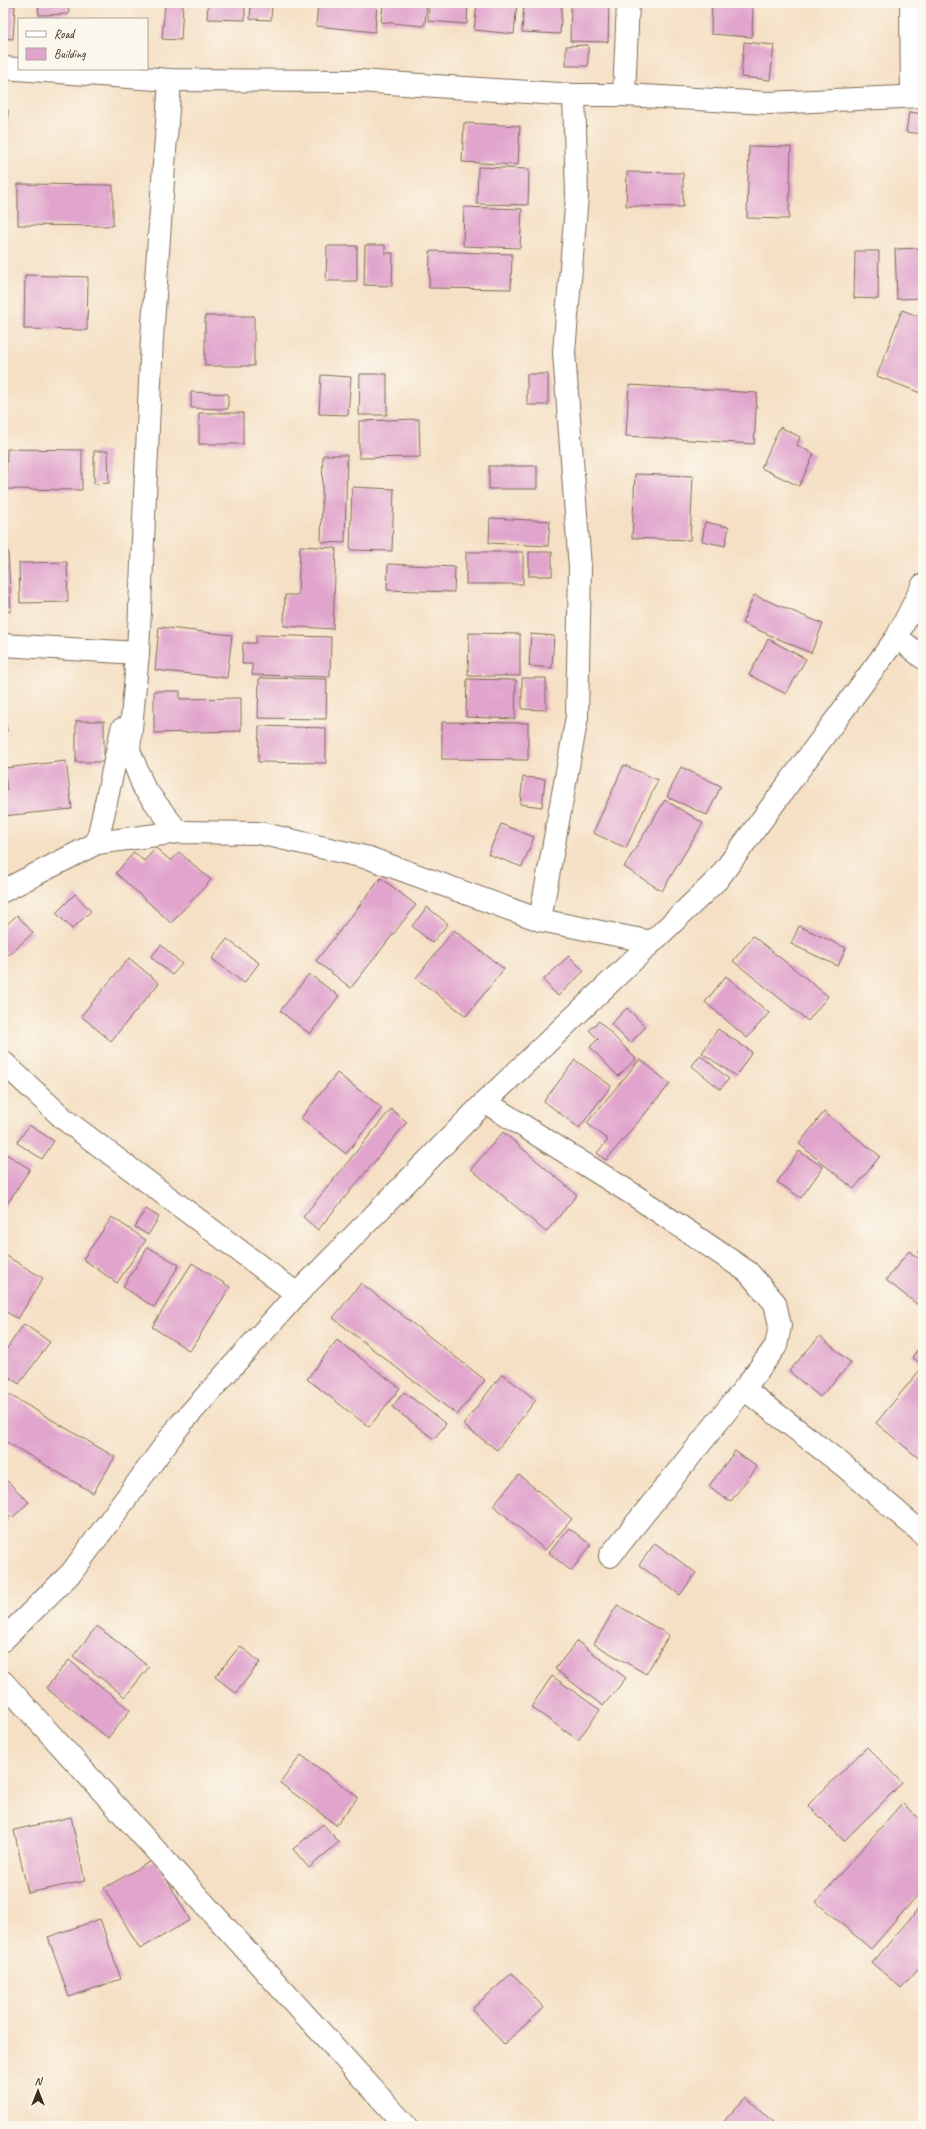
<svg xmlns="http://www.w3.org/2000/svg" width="926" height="2129" font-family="Caveat,sans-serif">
  <rect width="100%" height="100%" fill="#fbf7ec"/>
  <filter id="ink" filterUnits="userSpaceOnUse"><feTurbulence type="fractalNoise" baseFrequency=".025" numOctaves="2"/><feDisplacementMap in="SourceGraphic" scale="8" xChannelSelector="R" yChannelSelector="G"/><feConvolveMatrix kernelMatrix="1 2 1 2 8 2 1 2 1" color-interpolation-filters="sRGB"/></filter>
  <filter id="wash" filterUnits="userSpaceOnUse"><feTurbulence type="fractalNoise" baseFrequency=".012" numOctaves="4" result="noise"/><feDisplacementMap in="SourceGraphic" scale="16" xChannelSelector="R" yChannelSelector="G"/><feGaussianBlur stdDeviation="0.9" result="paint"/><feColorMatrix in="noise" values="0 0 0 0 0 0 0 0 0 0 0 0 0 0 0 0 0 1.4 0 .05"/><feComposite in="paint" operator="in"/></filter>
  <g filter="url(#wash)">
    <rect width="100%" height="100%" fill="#f5e0c5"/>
    <g id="blocks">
      <g fill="#e1a5cd">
        <polygon points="38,3 68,3 69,14 39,15"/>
        <polygon points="165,3 183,3 181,40 162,39"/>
        <polygon points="208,3 245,3 245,20 207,19"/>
        <polygon points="251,3 272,3 271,20 250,19"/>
        <polygon points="318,3 377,3 375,32 316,26"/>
        <polygon points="383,3 427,3 425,24 424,24 423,26 381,22"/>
        <polygon points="429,3 468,3 467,24 428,21"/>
        <polygon points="477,3 517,3 514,34 474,30"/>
        <polygon points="524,3 562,3 560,34 522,32"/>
        <polygon points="571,3 609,3 608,42 570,41"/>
        <polygon points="712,3 753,3 752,37 711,34"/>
        <polygon points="3,5 15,6 13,39 3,38"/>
        <polygon points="744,42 774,45 770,80 741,77"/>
        <polygon points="588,45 588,66 566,66 566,46"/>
        <polygon points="3,110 8,110 6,180 3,180"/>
        <polygon points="909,112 923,114 923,134 906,132"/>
        <polygon points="464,123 520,126 518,165 462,162"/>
        <polygon points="749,146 791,147 789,219 747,218"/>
        <polygon points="478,167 529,169 528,205 477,204"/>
        <polygon points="627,172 683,173 683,207 626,206"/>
        <polygon points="18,184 113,185 113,226 18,225"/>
        <polygon points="464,207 522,209 520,248 463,246"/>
        <polygon points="365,245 385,245 385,253 393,253 392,286 364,285"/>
        <polygon points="327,246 357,246 357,281 326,281"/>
        <polygon points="923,248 923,298 897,299 895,249"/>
        <polygon points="430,251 512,254 511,289 429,288"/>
        <polygon points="855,251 879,251 878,299 854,298"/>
        <polygon points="25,275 88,277 87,330 24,329"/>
        <polygon points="902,310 923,318 923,394 877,376"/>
        <rect x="205" y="316" width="49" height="50"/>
        <polygon points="360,374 387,374 387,415 359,415"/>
        <rect x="527" y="374" width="21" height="31"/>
        <polygon points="321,375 351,377 348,415 319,414"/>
        <polygon points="629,385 757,393 754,444 626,436"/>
        <polygon points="191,392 228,394 228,409 191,408"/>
        <rect x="199" y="413" width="44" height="31"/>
        <polygon points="419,419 420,457 359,458 359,421"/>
        <polygon points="780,427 800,437 797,445 814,454 799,486 761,468"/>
        <polygon points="7,449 82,450 82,490 6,489"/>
        <polygon points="94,451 108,451 109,483 94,484"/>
        <polygon points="323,455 347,455 345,543 321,542"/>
        <rect x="489" y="466" width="48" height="23"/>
        <polygon points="635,474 693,476 690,540 632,538"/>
        <polygon points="352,487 394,489 392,551 350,550"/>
        <polygon points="490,518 550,521 548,546 489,543"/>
        <polygon points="705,522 729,527 725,546 702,541"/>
        <polygon points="300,546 336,548 333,629 284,626 285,595 298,595"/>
        <polygon points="3,551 8,551 11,611 3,612"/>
        <rect x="466" y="552" width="57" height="32"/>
        <rect x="529" y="552" width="23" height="24"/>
        <polygon points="67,562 68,602 20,603 19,563"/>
        <polygon points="388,564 455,567 454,592 387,590"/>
        <polygon points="754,595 823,624 811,653 742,623"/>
        <polygon points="159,627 232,635 227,678 155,670"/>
        <polygon points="469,633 520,634 520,676 468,676"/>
        <polygon points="531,634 554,636 552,668 529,666"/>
        <polygon points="256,635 331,637 330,677 252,675 252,664 242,664 243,643 256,643"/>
        <polygon points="768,639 806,659 786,694 749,675"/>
        <polygon points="259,678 327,679 326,719 258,718"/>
        <polygon points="522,678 546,678 546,710 522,709"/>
        <polygon points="467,679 516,680 515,719 466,717"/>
        <polygon points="154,691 180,691 180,699 241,698 241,731 154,733"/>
        <polygon points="3,709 7,731 3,731"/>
        <rect x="76" y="721" width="28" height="41"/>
        <polygon points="442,722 528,723 528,760 442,759"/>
        <polygon points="259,726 326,728 326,763 258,762"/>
        <polygon points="66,761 72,809 3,816 3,790 7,790 4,768"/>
        <polygon points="624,765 658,780 626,848 593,833"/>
        <polygon points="681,767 721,786 707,815 667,797"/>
        <polygon points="523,777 545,779 542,807 520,804"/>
        <polygon points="665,800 703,823 662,891 624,867"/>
        <polygon points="501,824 534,837 522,867 488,854"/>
        <polygon points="156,848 171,861 179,852 211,880 171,923 116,873 134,852 144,861"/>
        <polygon points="381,878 416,905 351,988 316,961"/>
        <polygon points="75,894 91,911 72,929 56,913"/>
        <polygon points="427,907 448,924 432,943 412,926"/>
        <polygon points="17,915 33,933 8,955 3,950 3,928"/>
        <polygon points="799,926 846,948 838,966 791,944"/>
        <polygon points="454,930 504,969 466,1016 416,978"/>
        <polygon points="753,936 828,996 808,1021 733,961"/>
        <polygon points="227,939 259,963 244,983 212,959"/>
        <polygon points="161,945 182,964 172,975 151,957"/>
        <polygon points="569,956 584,971 558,996 543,980"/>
        <polygon points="129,958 159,983 111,1041 81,1016"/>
        <polygon points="309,974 339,996 310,1034 280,1011"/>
        <polygon points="726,976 769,1013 747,1038 705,1002"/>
        <polygon points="627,1008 646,1027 630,1043 611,1024"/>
        <polygon points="599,1021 636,1059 618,1076 590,1047 598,1039 589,1030"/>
        <polygon points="718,1029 752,1052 736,1076 702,1053"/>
        <polygon points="700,1055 729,1079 720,1089 692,1066"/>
        <polygon points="640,1059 670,1084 606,1160 597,1153 608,1140 587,1123"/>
        <polygon points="575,1060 611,1086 579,1128 544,1101"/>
        <polygon points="337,1073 382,1108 346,1154 301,1118"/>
        <polygon points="391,1109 407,1122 318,1230 303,1217"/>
        <polygon points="824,1112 880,1156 854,1189 799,1144"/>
        <polygon points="29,1125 54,1141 42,1159 17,1143"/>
        <polygon points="503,1132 577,1195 546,1232 471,1169"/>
        <polygon points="799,1151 823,1167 801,1198 777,1182"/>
        <polygon points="3,1152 30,1169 3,1210"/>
        <polygon points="146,1209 159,1217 148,1235 135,1227"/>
        <polygon points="112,1217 146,1240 117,1283 83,1259"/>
        <polygon points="923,1245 923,1256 918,1253"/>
        <polygon points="148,1247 179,1265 154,1307 123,1287"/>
        <polygon points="909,1251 923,1262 923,1309 886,1280"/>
        <polygon points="3,1254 43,1278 18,1319 3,1310"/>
        <polygon points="192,1263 230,1287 190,1351 152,1327"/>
        <polygon points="361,1283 485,1380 457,1415 333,1318"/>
        <polygon points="24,1324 50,1342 19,1384 3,1372 3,1354"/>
        <polygon points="820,1336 851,1363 820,1397 789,1371"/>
        <polygon points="337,1340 400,1388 369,1427 307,1379"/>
        <polygon points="923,1343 923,1365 912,1357"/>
        <polygon points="920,1370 923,1372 922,1461 876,1423"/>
        <polygon points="502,1374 536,1400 497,1450 463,1425"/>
        <polygon points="3,1391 115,1457 93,1493 3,1440"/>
        <polygon points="404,1392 446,1424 434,1439 392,1407"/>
        <polygon points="735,1451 757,1467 730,1502 709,1486"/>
        <polygon points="519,1475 572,1519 545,1550 493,1505"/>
        <polygon points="3,1477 29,1502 12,1518 3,1509"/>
        <polygon points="3,1515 9,1520 3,1526"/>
        <polygon points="569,1528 591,1545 571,1571 549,1553"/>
        <polygon points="655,1543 696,1573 680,1595 639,1565"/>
        <polygon points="617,1605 669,1635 646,1674 594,1644"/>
        <polygon points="97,1626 149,1667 125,1697 73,1656"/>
        <polygon points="577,1641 626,1678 603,1706 555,1669"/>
        <polygon points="240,1646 260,1662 236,1693 215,1677"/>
        <polygon points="69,1660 130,1710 108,1738 46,1688"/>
        <polygon points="552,1676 600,1710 578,1740 531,1707"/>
        <polygon points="867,1747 902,1783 844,1841 808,1805"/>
        <polygon points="301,1755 358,1797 336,1825 280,1783"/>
        <polygon points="923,1774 923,1784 918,1780"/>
        <polygon points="902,1803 923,1822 923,1889 871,1949 816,1902"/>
        <polygon points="71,1817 85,1881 28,1893 14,1830"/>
        <polygon points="323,1824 339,1842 309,1868 293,1849"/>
        <polygon points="155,1859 190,1920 140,1949 104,1888"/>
        <polygon points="919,1908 923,1912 923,1963 901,1988 872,1963"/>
        <polygon points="100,1919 121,1979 69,1997 48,1937"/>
        <polygon points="512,1973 544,2008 504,2044 472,2009"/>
        <polygon points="746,2097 773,2122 769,2126 719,2126"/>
      </g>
    </g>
  </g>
  <g filter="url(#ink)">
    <use href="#blocks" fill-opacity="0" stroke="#7c6a58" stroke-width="1"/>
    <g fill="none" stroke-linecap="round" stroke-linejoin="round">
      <defs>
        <g id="minor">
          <polyline points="911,3 912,96"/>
          <polyline points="3,68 170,80 359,81 574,95 624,95 768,103 923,96"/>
          <polyline points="170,80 152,338 138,653 129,750 144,788 178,832"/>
          <polyline points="624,95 628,3"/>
          <polyline points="897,637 923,658"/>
          <polyline points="3,645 138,653 135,666"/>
          <polyline points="97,843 122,729"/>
          <polyline points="3,891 97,843 178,832 259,833 369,858 540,920 652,942"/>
          <polyline points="540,920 577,717 580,568 564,352 577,196 574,95"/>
          <polyline points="3,1062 64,1119 297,1294"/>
          <polyline points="485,1102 634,1195 748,1272 775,1303 780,1326 776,1346 744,1389 610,1556"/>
          <polyline points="744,1389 844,1466 923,1534"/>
          <polyline points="3,1682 406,2126"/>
        </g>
        <polyline id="tertiary" points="3,1640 72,1572 179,1426 297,1294 485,1102 718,879 897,637 923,585"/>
      </defs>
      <use href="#minor" stroke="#7c6a58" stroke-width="24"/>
      <use href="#tertiary" stroke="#7c6a58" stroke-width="24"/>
      <use href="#minor" stroke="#fff" stroke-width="22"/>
      <use href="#tertiary" stroke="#fff" stroke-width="22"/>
    </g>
  </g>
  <rect width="926" height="2129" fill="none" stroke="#fbf7ec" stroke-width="16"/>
  <rect x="18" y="18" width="130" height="52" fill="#fbf7ec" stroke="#aea59a"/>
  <rect x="26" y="31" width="20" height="6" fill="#ffffff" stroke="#aea59a"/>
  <text x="54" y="38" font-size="12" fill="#3b2a1e">Road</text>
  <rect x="26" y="48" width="20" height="12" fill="#e1a5cd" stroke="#aea59a"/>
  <text x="54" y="58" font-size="12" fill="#3b2a1e">Building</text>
  <g transform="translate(38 2091)" stroke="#fbf7ec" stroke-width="3" paint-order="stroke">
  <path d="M0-3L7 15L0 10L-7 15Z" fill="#3b2a1e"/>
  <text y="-6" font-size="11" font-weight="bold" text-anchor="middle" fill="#3b2a1e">N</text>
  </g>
</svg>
